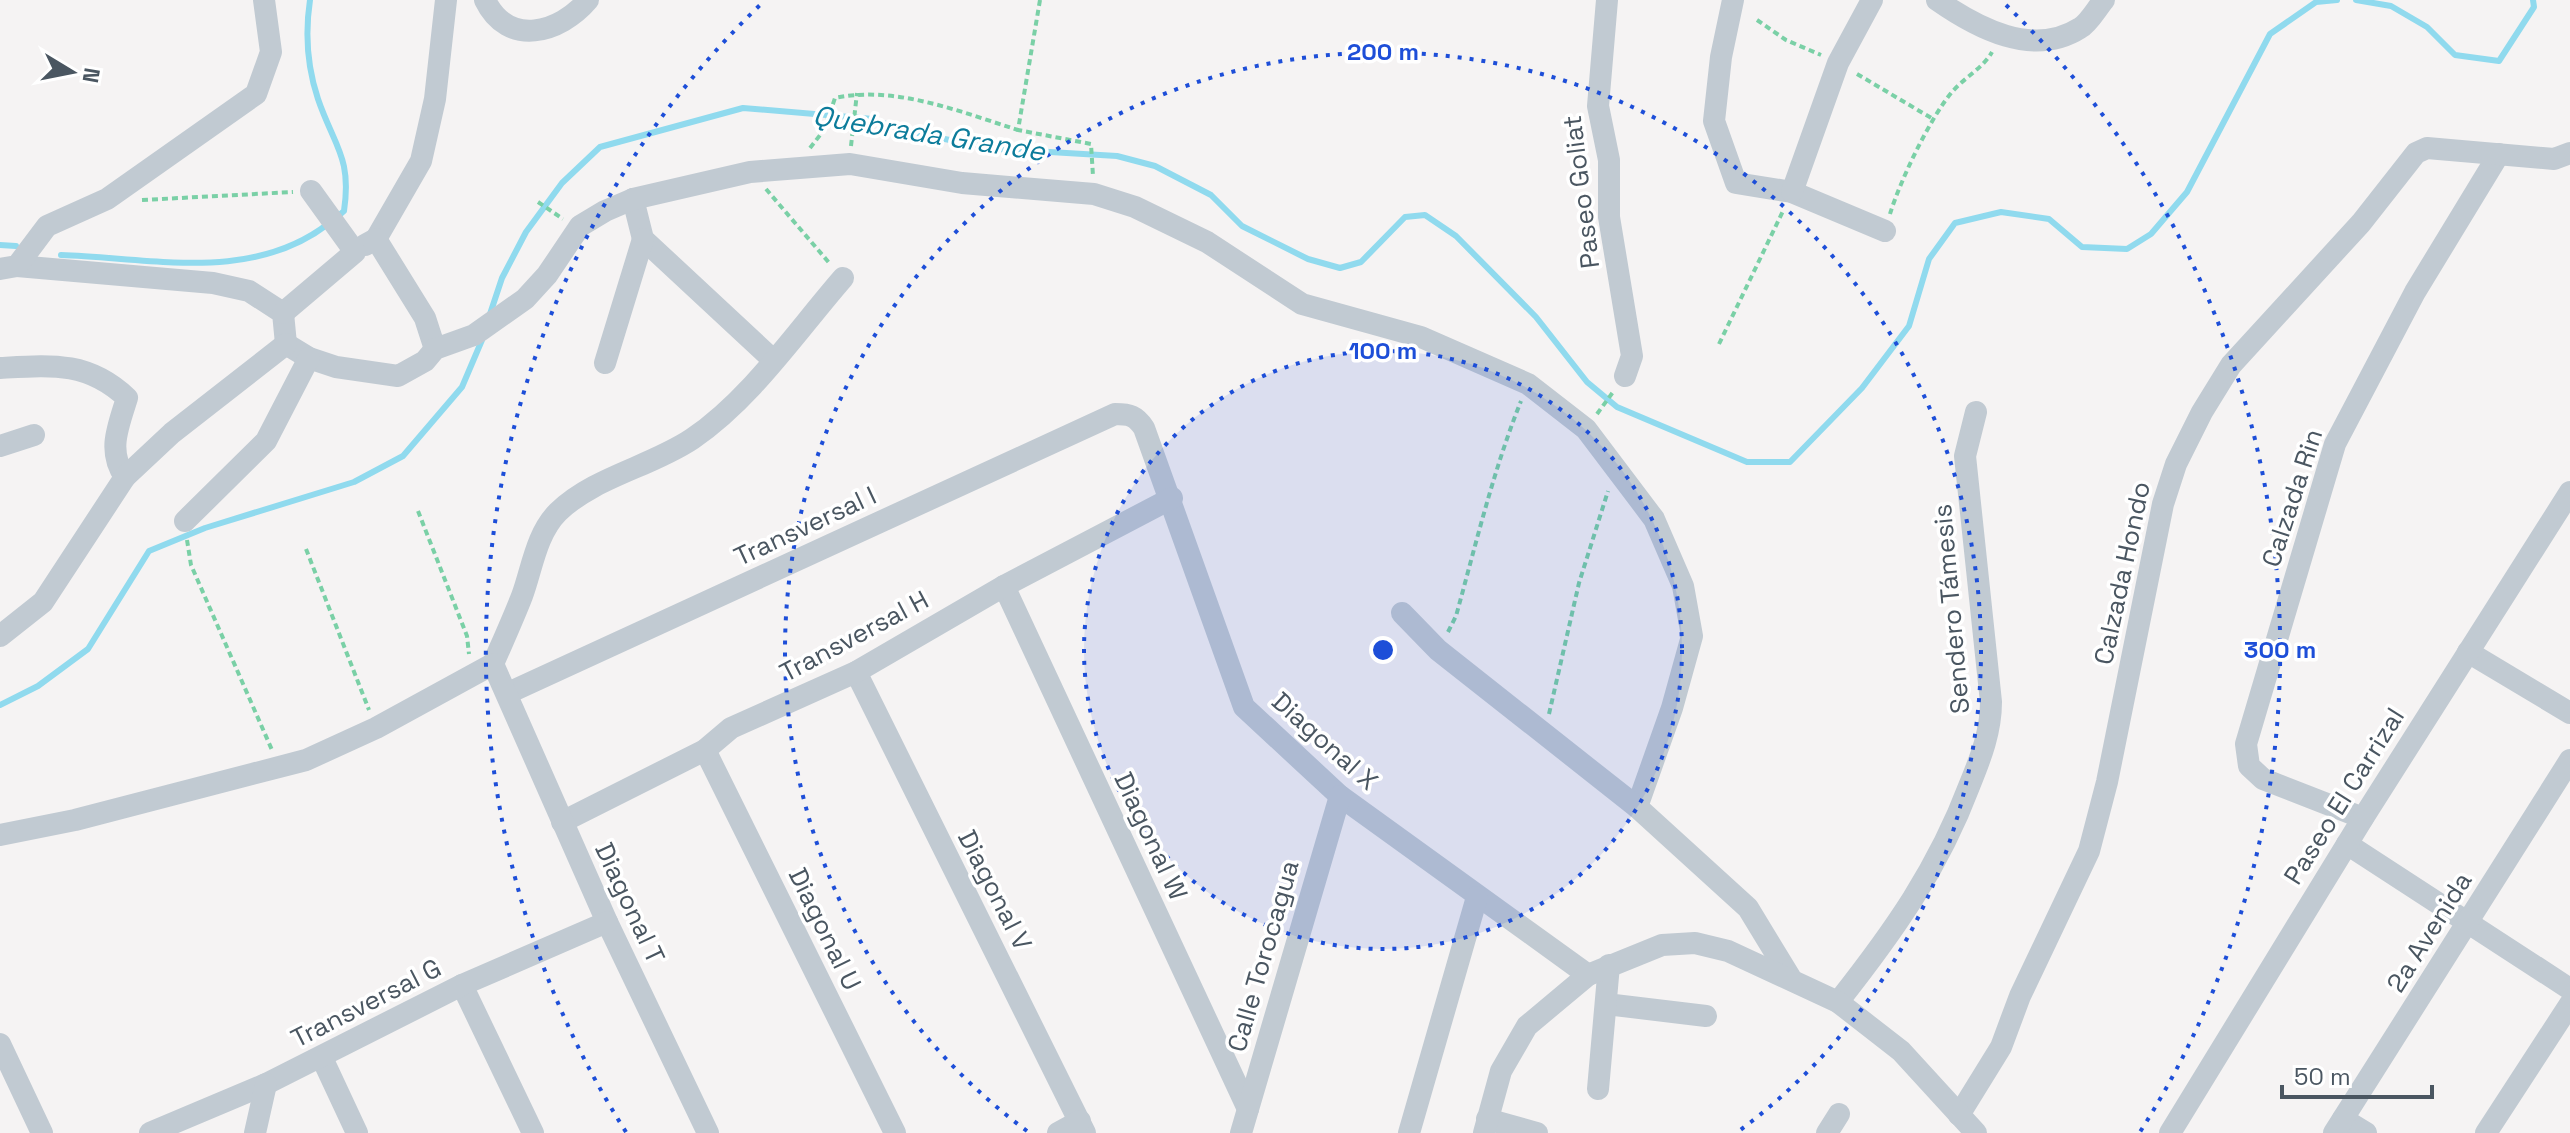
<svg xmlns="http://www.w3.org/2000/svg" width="2570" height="1133" font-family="'Space Grotesk',sans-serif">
  <rect width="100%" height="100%" fill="#f5f3f3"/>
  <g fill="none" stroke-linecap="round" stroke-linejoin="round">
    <g stroke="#90daee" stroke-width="6">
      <path d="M310 0C305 33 307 66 318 99 334 146 352 157 344 211L337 217"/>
      <polyline points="2356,0 2391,6 2427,27 2455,55 2499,61 2534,7 2533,0"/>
      <polyline points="0,245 16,246"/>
      <path d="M61 255C152 258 251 283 328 224"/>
      <polyline points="490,314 502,278 526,232 562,183 600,147 743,108 873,119 908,132 997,149 1117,156 1155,166 1211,195 1242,226 1308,259 1340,268 1361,262 1405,217 1425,215 1456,236 1536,317 1587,382 1617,407 1747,462 1790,462 1862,388 1909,326 1929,259 1955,223 2001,212 2049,219 2082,247 2127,249 2151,234 2187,192 2270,34 2316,2 2337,0"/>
      <polyline points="0,705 38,686 88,649 149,551 205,528 354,482 403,456 462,387 482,340"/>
    </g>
    <g stroke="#7ad0a6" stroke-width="4" stroke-dasharray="6 4" stroke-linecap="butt">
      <polyline points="1040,0 1018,130 1091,144 1093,176"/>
      <polyline points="1757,20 1786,40 1821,55"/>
      <polyline points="1857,74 1933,119"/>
      <polyline points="851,146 857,93"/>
      <path d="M810 148 824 130 835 98C895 85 961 112 1018 130"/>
      <polyline points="766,189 831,265"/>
      <polyline points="142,200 293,192"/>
      <polyline points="538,202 563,219"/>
      <path d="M1890 214C1900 181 1930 118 1952 92 1965 77 1983 68 1992 52"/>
      <polyline points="1719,344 1784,209"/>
      <polyline points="1597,414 1613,392"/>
      <polyline points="418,511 467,636 469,654"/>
      <polyline points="187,540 191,565 272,750"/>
      <polyline points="306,549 369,710"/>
      <path d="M1448 632 1456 616C1476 544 1493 471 1521 401"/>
      <polyline points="1549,714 1579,583 1608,491"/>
    </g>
    <g stroke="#c1cad2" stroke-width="22">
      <path d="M485 0C508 48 560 33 588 0"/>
      <polyline points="1607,0 1598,106 1609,160 1609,217 1632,356 1625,376"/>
      <polyline points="1733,0 1721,57 1714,121 1736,183 1792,192 1885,231"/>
      <path d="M1937 0C1977 28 2033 58 2080 28 2089 23 2097 8 2104 0"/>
      <polyline points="1792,192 1838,63 1872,0"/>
      <polyline points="633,199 643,239 772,359"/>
      <polyline points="376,239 421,161 435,99 446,0"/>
      <polyline points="365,245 376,239 425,318 435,349"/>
      <polyline points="17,266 213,283 249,291 283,313 286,344"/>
      <polyline points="0,269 17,266 47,226 107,199 256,94 271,52 264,0"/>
      <polyline points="283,313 355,252 311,191"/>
      <polyline points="286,344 309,358 336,367 398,376 425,361 435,349 474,335 525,299 547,275 580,226 605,211 633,199 750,172 850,164 962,183 1094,194 1135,207 1207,242 1302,304 1421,337 1528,384 1586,429 1654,519 1683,586 1692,636 1672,708 1637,807"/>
      <polyline points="605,363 643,239"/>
      <path d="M0 368C51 365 88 361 127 398 118 427 107 451 125 477"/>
      <polyline points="0,446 34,435"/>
      <polyline points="185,521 266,441 309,358"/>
      <polyline points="1004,586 1248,1109"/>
      <polyline points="1402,613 1438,650 1637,807 1748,908 1790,977"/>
      <polyline points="0,636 43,602 125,477 172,433 286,344"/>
      <polyline points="2468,652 2570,713"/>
      <path d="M493 664C503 641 513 619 522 596 532 569 536 534 558 512 594 477 650 467 692 439 751 399 796 332 843 278"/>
      <polyline points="856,672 1085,1133"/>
      <path d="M508 693 1115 414C1130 414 1136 416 1144 428L1244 707 1340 796 1588 975"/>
      <polyline points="705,750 895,1133"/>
      <polyline points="2363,818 2263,779 2249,766 2246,744 2335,444 2415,292 2499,154"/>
      <polyline points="562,822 705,750 731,728 856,672 1004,586 1172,498"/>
      <polyline points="0,835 75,820 306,760 376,728 493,664 607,922 708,1133"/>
      <polyline points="2347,844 2570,989"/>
      <polyline points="462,985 533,1133"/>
      <path d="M1838 1002C1894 931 1938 869 1970 784 1981 757 1991 731 1991 702L1965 456 1976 412"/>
      <polyline points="1606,1004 1706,1016"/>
      <polyline points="0,1044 42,1133"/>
      <polyline points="322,1058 357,1133"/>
      <polyline points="1598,1089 1609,965"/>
      <polyline points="1959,1115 2001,1047 2020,996 2089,851 2107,782 2163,504 2176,464 2202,412 2231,365 2361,223 2416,153 2427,148 2554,159 2570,153"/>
      <polyline points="1487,1119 1537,1133"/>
      <polyline points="2343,1119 2366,1133"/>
      <polyline points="150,1133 266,1084 462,985 607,922"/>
      <polyline points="255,1133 266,1084"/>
      <polyline points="1058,1133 1080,1121"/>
      <polyline points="1241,1133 1340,796"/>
      <polyline points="1409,1133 1477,897"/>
      <polyline points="1484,1133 1501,1071 1527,1026 1588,975 1662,945 1695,943 1728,951 1838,1002 1901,1051 1976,1133"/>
      <polyline points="1827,1133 1839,1114"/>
      <polyline points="2170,1133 2363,818 2570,492"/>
      <polyline points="2334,1133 2570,760"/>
      <polyline points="2486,1133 2570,1004"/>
    </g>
  </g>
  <circle cx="1383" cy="650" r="299" fill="#1d4ed8" fill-opacity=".12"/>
  <g fill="none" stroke="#1d4ed8" stroke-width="4" stroke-dasharray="4 8">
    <circle cx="1383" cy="650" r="299"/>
    <path d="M1027 1131A598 598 0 1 1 1739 1131"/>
    <path d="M626 1132A897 897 0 0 1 760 5M2006 5A897 897 0 0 1 2140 1132"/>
  </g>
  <g text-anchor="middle" stroke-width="7" stroke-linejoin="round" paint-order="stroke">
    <g font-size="26" fill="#4a5661" stroke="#fff">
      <text transform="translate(1581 192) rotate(-97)" y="9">Paseo Goliat</text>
      <text transform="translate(2292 498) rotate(-72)" y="9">Calzada Rin</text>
      <text transform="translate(805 526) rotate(-25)" y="9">Transversal I</text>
      <text transform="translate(2122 573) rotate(-78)" y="9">Calzada Hondo</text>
      <text transform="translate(1951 609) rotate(-95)" y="9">Sendero Támesis</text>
      <text transform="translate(854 636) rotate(-28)" y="9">Transversal H</text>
      <text transform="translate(1325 741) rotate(42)" y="9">Diagonal X</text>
      <text transform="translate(2344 796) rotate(-58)" y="9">Paseo El Carrizal</text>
      <text transform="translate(1151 836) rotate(65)" y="9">Diagonal W</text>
      <text transform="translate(995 890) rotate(63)" y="9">Diagonal V</text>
      <text transform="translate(630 903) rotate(65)" y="9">Diagonal T</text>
      <text transform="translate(825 929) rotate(64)" y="9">Diagonal U</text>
      <text transform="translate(2429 932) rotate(-58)" y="9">2a Avenida</text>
      <text transform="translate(1263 956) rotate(-74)" y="9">Calle Torocagua</text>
      <text transform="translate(366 1003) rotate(-27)" y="9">Transversal G</text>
    </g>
    <g font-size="28" font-style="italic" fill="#0c7c9b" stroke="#fff">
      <text transform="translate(929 133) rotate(9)" y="10">Quebrada Grande</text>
    </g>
  </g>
  <circle cx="1383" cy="650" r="12" fill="#1d4ed8" stroke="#fff" stroke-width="4"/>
  <g font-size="24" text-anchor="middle" font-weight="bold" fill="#1d4ed8" stroke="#fff" stroke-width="7" stroke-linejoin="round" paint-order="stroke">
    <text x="1383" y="60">200 m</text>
    <text x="1383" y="359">100 m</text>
    <text x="2280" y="658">300 m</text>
  </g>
  <g transform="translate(72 72) rotate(100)" stroke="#ffffff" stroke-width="6" paint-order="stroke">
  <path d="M0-6L14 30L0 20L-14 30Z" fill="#4a5661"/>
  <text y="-12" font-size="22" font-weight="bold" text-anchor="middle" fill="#4a5661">N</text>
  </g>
  <path d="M2282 1085v12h150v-12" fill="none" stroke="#4a5661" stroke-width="4"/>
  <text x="2294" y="1085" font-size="24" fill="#4a5661" stroke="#ffffff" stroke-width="6" paint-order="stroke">50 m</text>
</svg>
